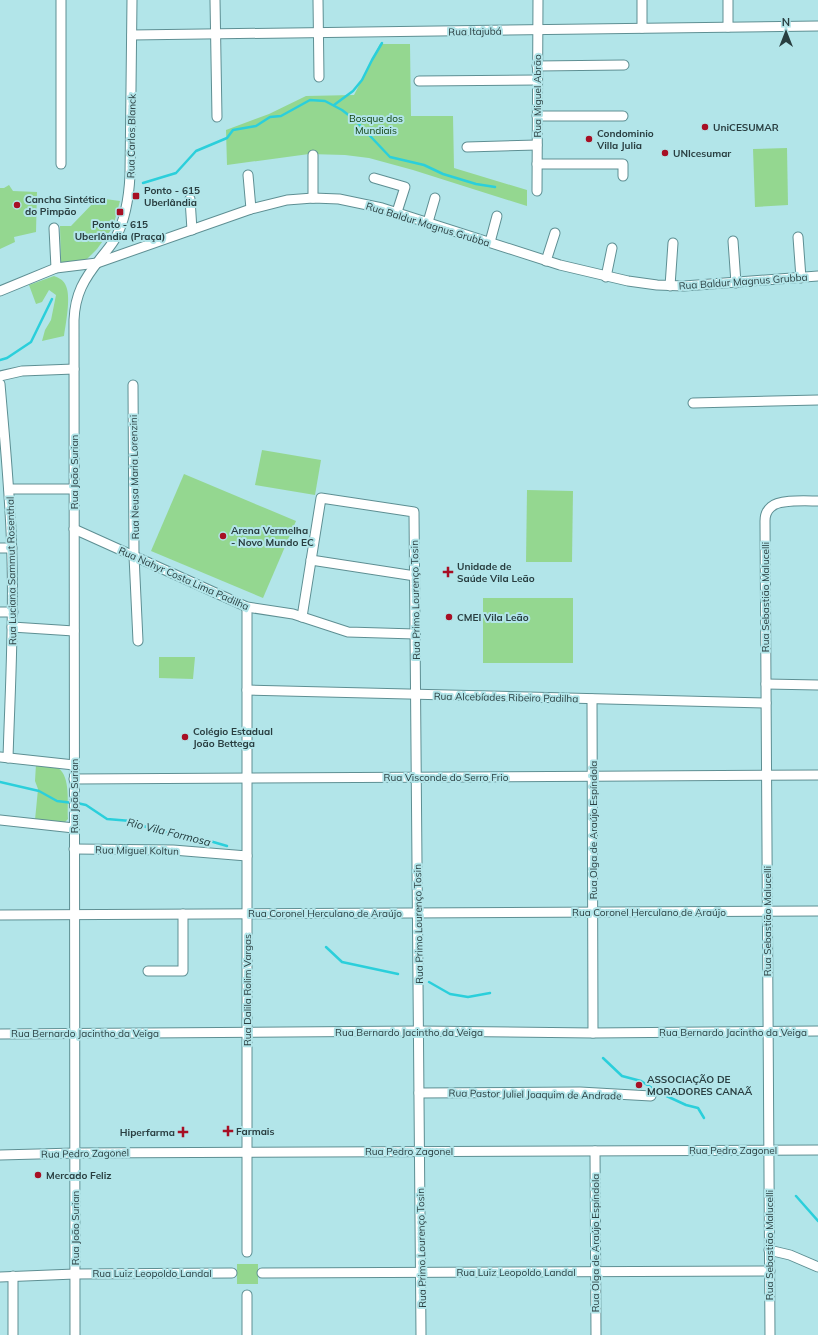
<svg xmlns="http://www.w3.org/2000/svg" width="818" height="1335" font-family="Mulish,sans-serif">
  <rect width="100%" height="100%" fill="#b2e5e9"/>
  <g fill="#94d790">
    <polygon points="380,44 410,44 411,116 453,116 454,168 527,190 527,206 413,170 369,158 345,155 309,154 227,165 226,130 269,114 306,96 354,95"/>
    <polygon points="787,148 788,205 755,207 753,149"/>
    <polygon points="9,185 13,191 37,192 36,232 14,237 15,242 0,249 0,188 4,188"/>
    <polygon points="98,198 120,201 113,227 97,249 84,262 61,265 60,226 71,226"/>
    <path d="M54 276C59 278 64 280 66 286 71 297 66 323 64 336L42 341 45 330 51 320 56 295 49 290 42 302 36 304 29 285Z"/>
    <polygon points="262,450 321,460 315,495 255,485"/>
    <polygon points="184,474 296,521 263,598 151,551"/>
    <polygon points="527,490 573,491 572,562 526,562"/>
    <rect x="483" y="598" width="90" height="65"/>
    <polygon points="159,657 195,657 193,679 159,678"/>
    <path d="M36 764C43 765 52 765 58 768 71 776 67 805 68 819L65 822 35 820 38 789 35 781Z"/>
    <rect x="237" y="1264" width="21" height="20"/>
  </g>
  <g fill="none" stroke-linecap="round" stroke-linejoin="round">
    <g stroke="#2bcfdb" stroke-width="2.5">
      <polyline points="334,105 353,91 362,80 372,60 382,43"/>
      <polyline points="143,183 176,173 196,151 227,138 233,130 256,126 270,117 281,116 310,100 325,101 342,110 355,120 390,157 424,165 443,174 476,184 495,187"/>
      <polyline points="0,360 7,358 31,342 52,299"/>
      <polyline points="0,782 39,791 57,801 73,803"/>
      <polyline points="77,803 86,805 107,819 131,821 154,830 203,839 227,846"/>
      <polyline points="326,947 342,962 398,974"/>
      <polyline points="429,982 450,994 468,997 490,993"/>
      <polyline points="603,1058 622,1076 641,1081 660,1093 686,1105 698,1108 704,1118"/>
      <polyline points="796,1196 818,1221"/>
    </g>
    <defs>
      <g id="minor">
        <polyline points="215,0 217,117"/>
        <polyline points="318,0 319,77"/>
        <polyline points="642,0 642,28"/>
        <polyline points="728,0 728,27"/>
        <polyline points="132,35 818,26"/>
        <polyline points="537,66 624,65"/>
        <polyline points="419,81 537,80"/>
        <polyline points="537,116 623,116"/>
        <polyline points="467,147 537,145"/>
        <polyline points="313,155 313,198"/>
        <polyline points="61,164 61,0"/>
        <polyline points="537,164 623,164 623,176"/>
        <polyline points="248,175 251,209"/>
        <polyline points="374,178 405,187 397,212"/>
        <polyline points="537,191 538,0"/>
        <polyline points="190,199 192,230"/>
        <polyline points="428,222 435,198"/>
        <polyline points="54,228 56,268"/>
        <polyline points="798,237 801,278"/>
        <polyline points="733,241 736,283"/>
        <polyline points="490,242 497,216"/>
        <polyline points="546,261 555,233"/>
        <polyline points="606,277 612,248"/>
        <polyline points="670,286 673,243"/>
        <polyline points="0,291 56,268 97,263 251,209 287,200 313,198 339,199 382,208 560,265 628,281 657,285 684,286 818,276"/>
        <polyline points="0,376 22,371 74,369"/>
        <path d="M0 384C5 443 11 501 12 560 14 626 10 692 8 758"/>
        <polyline points="133,385 134,556 138,641"/>
        <polyline points="693,403 818,400"/>
        <polyline points="9,489 74,489"/>
        <polyline points="74,529 247,607 293,614 348,632 415,634"/>
        <polyline points="0,548 12,548"/>
        <polyline points="311,560 415,576"/>
        <polyline points="0,612 13,612"/>
        <polyline points="302,617 321,498 414,512 421,1335"/>
        <polyline points="12,627 74,631"/>
        <polyline points="766,684 818,685"/>
        <polyline points="247,690 766,703"/>
        <polyline points="592,699 593,1033"/>
        <polyline points="0,757 74,765"/>
        <polyline points="74,779 818,775"/>
        <polyline points="0,820 74,828"/>
        <polyline points="74,849 173,850 247,856"/>
        <polyline points="0,915 818,911"/>
        <polyline points="148,971 183,971 183,914"/>
        <polyline points="0,1034 419,1031 593,1033 818,1031"/>
        <polyline points="419,1093 580,1092 651,1096"/>
        <polyline points="595,1151 596,1335"/>
        <polyline points="0,1155 75,1153 818,1150"/>
        <polyline points="769,1250 790,1255 818,1267"/>
        <polyline points="247,1252 247,607"/>
        <polyline points="262,1273 770,1271"/>
        <polyline points="13,1276 13,1335"/>
        <polyline points="0,1277 75,1274 232,1273"/>
        <path d="M75 1335 74 320C75 294 84 279 100 259 105 252 112 245 116 237 126 218 129 196 130 175L132 0"/>
        <polyline points="247,1335 247,1295"/>
        <path d="M770 1335 765 521C765 516 766 511 771 507 779 499 807 501 818 501"/>
      </g>
    </defs>
    <use href="#minor" stroke="#5e8f93" stroke-width="11"/>
    <use href="#minor" stroke="#fff" stroke-width="9"/>
  </g>
  <g fill="#a70f24" stroke="#b2e5e9" stroke-width="1.5">
    <circle cx="705" cy="127" r="4"/>
    <circle cx="589" cy="139" r="4"/>
    <circle cx="665" cy="153" r="4"/>
    <rect x="132" y="192" width="8" height="8" rx="2"/>
    <circle cx="17" cy="205" r="4"/>
    <rect x="116" y="208" width="8" height="8" rx="2"/>
    <circle cx="223" cy="536" r="4"/>
    <path d="M446 566h4v4h4v4h-4v4h-4v-4h-4v-4h4z"/>
    <circle cx="449" cy="617" r="4"/>
    <circle cx="185" cy="737" r="4"/>
    <circle cx="639" cy="1085" r="4"/>
    <path d="M226 1125h4v4h4v4h-4v4h-4v-4h-4v-4h4z"/>
    <path d="M181 1126h4v4h4v4h-4v4h-4v-4h-4v-4h4z"/>
    <circle cx="38" cy="1175" r="4"/>
  </g>
  <g text-anchor="middle" stroke-width="4" stroke-linejoin="round" paint-order="stroke">
    <g font-size="10" fill="#293e40" stroke="#b2e5e9">
      <text transform="translate(475 31) rotate(-1)" y="4">Rua Itajubá</text>
      <text transform="translate(537 96) rotate(-90)" y="4">Rua Miguel Abrão</text>
      <text transform="translate(131 136) rotate(-89)" y="4">Rua Carlos Blanck</text>
      <text transform="translate(428 224) rotate(17)" y="4">Rua Baldur Magnus Grubba</text>
      <text transform="translate(743 281) rotate(-4)" y="4">Rua Baldur Magnus Grubba</text>
      <text transform="translate(74 472) rotate(-90)" y="4">Rua João Surian</text>
      <text transform="translate(134 477) rotate(-91)" y="4">Rua Neusa Maria Lorenzini</text>
      <text transform="translate(11 571) rotate(-91)" y="4">Rua Luciana Sammut Rosenthal</text>
      <text transform="translate(184 578) rotate(24)" y="4">Rua Nahyr Costa Lima Padilha</text>
      <text transform="translate(765 597) rotate(-90)" y="4">Rua Sebastião Malucelli</text>
      <text transform="translate(415 600) rotate(-91)" y="4">Rua Primo Lourenço Tosin</text>
      <text transform="translate(506 697) rotate(1)" y="4">Rua Alcebíades Ribeiro Padilha</text>
      <text x="446" y="781">Rua Visconde do Serro Frio</text>
      <text transform="translate(74 796) rotate(-90)" y="4">Rua João Surian</text>
      <text transform="translate(593 830) rotate(-90)" y="4">Rua Olga de Araújo Espíndola</text>
      <text transform="translate(137 850) rotate(1)" y="4">Rua Miguel Koltun</text>
      <text x="649" y="916">Rua Coronel Herculano de Araújo</text>
      <text x="325" y="917">Rua Coronel Herculano de Araújo</text>
      <text transform="translate(767 921) rotate(-90)" y="4">Rua Sebastião Malucelli</text>
      <text transform="translate(418 924) rotate(-91)" y="4">Rua Primo Lourenço Tosin</text>
      <text transform="translate(247 990) rotate(-90)" y="4">Rua Dalila Rolim Vargas</text>
      <text x="409" y="1036">Rua Bernardo Jacintho da Veiga</text>
      <text x="733" y="1036">Rua Bernardo Jacintho da Veiga</text>
      <text x="85" y="1037">Rua Bernardo Jacintho da Veiga</text>
      <text transform="translate(535 1094) rotate(1)" y="4">Rua Pastor Juliel Joaquim de Andrade</text>
      <text x="733" y="1154">Rua Pedro Zagonel</text>
      <text x="409" y="1155">Rua Pedro Zagonel</text>
      <text transform="translate(85 1153) rotate(-1)" y="4">Rua Pedro Zagonel</text>
      <text transform="translate(75 1228) rotate(-90)" y="4">Rua João Surian</text>
      <text transform="translate(595 1243) rotate(-90)" y="4">Rua Olga de Araújo Espíndola</text>
      <text transform="translate(769 1245) rotate(-90)" y="4">Rua Sebastião Malucelli</text>
      <text transform="translate(421 1248) rotate(-91)" y="4">Rua Primo Lourenço Tosin</text>
      <text x="516" y="1276">Rua Luiz Leopoldo Landal</text>
      <text x="152" y="1277">Rua Luiz Leopoldo Landal</text>
    </g>
    <g font-size="10" fill="#10400f" stroke="#b2e5e9">
      <text x="376" y="122">Bosque dos<tspan x="376" dy="12">Mundiais</tspan></text>
    </g>
    <g font-size="10" font-weight="bold" fill="#293e40" stroke="#b2e5e9" text-anchor="start">
      <text x="713" y="131">UniCESUMAR</text>
      <text x="597" y="137">Condominio<tspan x="597" dy="12">Villa Julia</tspan></text>
      <text x="673" y="157">UNIcesumar</text>
      <text x="144" y="194">Ponto - 615<tspan x="144" dy="12">Uberlândia</tspan></text>
      <text x="25" y="203">Cancha Sintética<tspan x="25" dy="12">do Pimpão</tspan></text>
      <text x="120" y="228" text-anchor="middle">Ponto - 615<tspan x="120" dy="12">Uberlândia (Praça)</tspan></text>
      <text x="231" y="534">Arena Vermelha<tspan x="231" dy="12">- Novo Mundo EC</tspan></text>
      <text x="457" y="570">Unidade de<tspan x="457" dy="12">Saúde Vila Leão</tspan></text>
      <text x="457" y="621">CMEI Vila Leão</text>
      <text x="193" y="735">Colégio Estadual<tspan x="193" dy="12">João Bettega</tspan></text>
      <text x="647" y="1083">ASSOCIAÇÃO DE<tspan x="647" dy="12">MORADORES CANAÃ</tspan></text>
      <text x="236" y="1135">Farmais</text>
      <text x="175" y="1136" text-anchor="end">Hiperfarma</text>
      <text x="46" y="1179">Mercado Feliz</text>
    </g>
    <g font-size="11" font-style="italic" fill="#223b3d" stroke="#b2e5e9">
      <text transform="translate(169 832) rotate(14)" y="4">Rio Vila Formosa</text>
    </g>
  </g>
  <g transform="translate(786 32)" stroke="#b2e5e9" stroke-width="3" paint-order="stroke">
  <path d="M0-3L7 15L0 10L-7 15Z" fill="#293e40"/>
  <text y="-6" font-size="11" font-weight="bold" text-anchor="middle" fill="#293e40">N</text>
  </g>
</svg>
